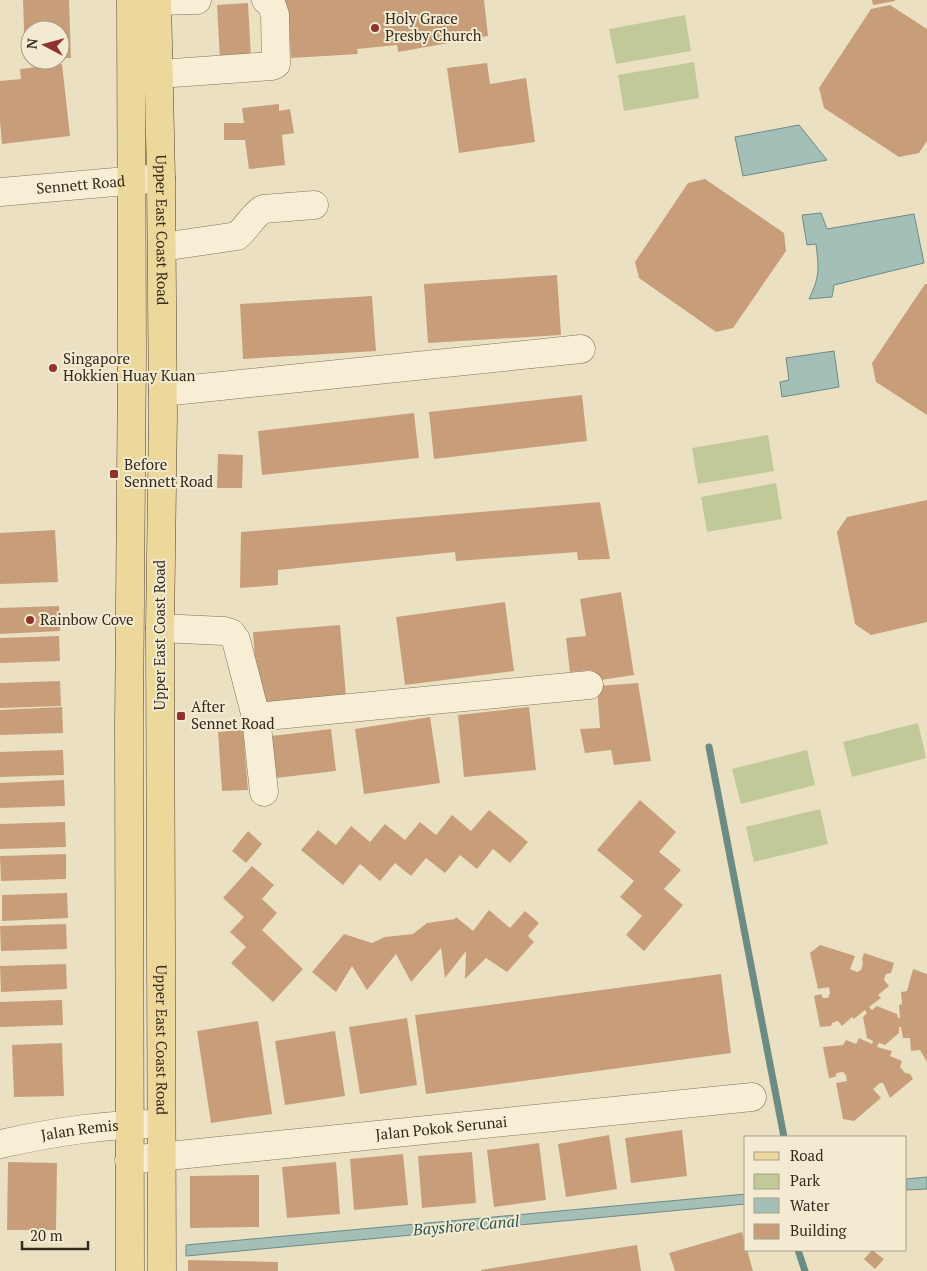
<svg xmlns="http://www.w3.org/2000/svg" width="927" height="1271" font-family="'PT Serif',serif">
  <rect width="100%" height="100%" fill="#ebe1c2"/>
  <g fill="#c0c997">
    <polygon points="685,15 691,51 616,64 609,29"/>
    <polygon points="694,62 699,98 624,111 618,75"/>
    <polygon points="768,435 774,471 698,484 692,448"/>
    <polygon points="776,483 782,519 707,532 701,497"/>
    <polygon points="918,723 926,758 852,777 843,742"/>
    <polygon points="807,750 815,785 741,804 732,769"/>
    <polygon points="820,809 828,844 754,862 746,827"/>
  </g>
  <g fill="#a4beb8" stroke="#6c8b85">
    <polygon points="799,125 827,160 743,176 735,137"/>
    <path d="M821 213 827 229 914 214 924 263 834 285 832 297 809 299C820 276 819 269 816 244L807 245 802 215Z"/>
    <polygon points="834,351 839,387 782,397 780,382 789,380 786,358"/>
    <polygon points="927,1177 927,1189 906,1190 906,1179"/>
    <polygon points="746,1194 746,1204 186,1256 186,1245"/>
  </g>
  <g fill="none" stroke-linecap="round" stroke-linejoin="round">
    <g stroke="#6c8b85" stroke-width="7">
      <polyline points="709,747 784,1137"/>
      <polyline points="798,1250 805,1271"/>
    </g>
  </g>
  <g fill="#c89e7a">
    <polygon points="23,0 69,0 71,58 60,58 60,30 30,30 30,60 25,60"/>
    <polygon points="278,0 484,0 488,36 398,52 397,45 357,49 358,54 291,58 290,42 282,43"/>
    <polygon points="872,0 895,0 895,1 873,5"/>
    <polygon points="248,3 251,58 220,60 217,5"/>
    <polygon points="890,5 927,29 927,141 919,153 899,157 824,108 819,88 871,9"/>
    <polygon points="487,63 490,84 526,78 535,142 459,153 447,68"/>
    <polygon points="62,64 70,136 2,144 0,121 0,81 21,79 20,69"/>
    <polygon points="279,104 279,111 290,109 294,133 282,135 285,165 249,169 245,140 224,140 224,123 244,123 242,108"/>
    <polygon points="705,179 784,233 786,251 733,328 716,332 639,278 635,262 688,183"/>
    <polygon points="557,275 561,335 428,343 424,284"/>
    <polygon points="925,284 927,284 927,415 876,382 872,363"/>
    <polygon points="372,296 376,351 243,359 240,304"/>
    <polygon points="582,395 587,441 434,459 429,412"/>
    <polygon points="414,413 419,458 262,475 258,431"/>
    <polygon points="218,454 243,455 242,488 217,488"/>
    <polygon points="927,500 927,622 871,635 855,624 837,532 847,517"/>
    <polygon points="600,502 610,559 578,560 577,552 456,561 455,552 278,570 278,585 240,588 241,532"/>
    <polygon points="55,530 58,582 0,584 0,533"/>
    <polygon points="621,592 634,675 594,681 592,670 570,672 566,638 586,636 580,599"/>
    <polygon points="505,602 514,671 405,685 396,617"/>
    <polygon points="59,606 60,631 0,634 0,608"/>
    <polygon points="340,625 346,696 258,703 253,632"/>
    <polygon points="59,636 60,661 0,663 0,638"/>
    <polygon points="60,681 61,706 0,708 0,683"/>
    <polygon points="638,683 651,761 614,765 611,750 585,753 580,729 600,728 597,686"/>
    <polygon points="62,707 63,733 0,735 0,710"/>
    <polygon points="529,707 536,770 464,777 458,715"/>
    <polygon points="430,717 440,783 364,794 355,729"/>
    <polygon points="331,729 336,771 267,779 263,737"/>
    <polygon points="243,730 248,790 222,791 218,732"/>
    <polygon points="63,750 64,775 0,777 0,752"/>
    <polygon points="64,780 65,806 0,808 0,783"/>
    <polygon points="640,800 676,832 659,852 681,870 664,889 683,905 644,951 626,935 642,916 620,897 634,881 597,850"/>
    <polygon points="489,810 528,842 510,863 493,849 477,869 460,855 445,873 426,858 411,876 395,863 380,881 360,864 343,885 301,850 318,830 336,845 351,826 370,842 385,824 405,840 420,822 436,835 452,815 471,831"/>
    <polygon points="65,822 66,847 0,849 0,824"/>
    <polygon points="248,831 262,844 246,863 232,851"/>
    <polygon points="66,854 66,879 1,881 0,856"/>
    <polygon points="252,866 274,885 262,899 277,913 262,930 303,969 273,1002 231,963 246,947 230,932 244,917 223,898"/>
    <polygon points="67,893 68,918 2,921 2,895"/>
    <polygon points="489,910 510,928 525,911 539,923 528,936 534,942 507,972 486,958 465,979 466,951 445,978 441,948 411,982 396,954 367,990 352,966 336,992 312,972 344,934 372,943 385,937 413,934 427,923 455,919 456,917 473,931"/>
    <polygon points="66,924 67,949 1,951 0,926"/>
    <polygon points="820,945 855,956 850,969 857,972 861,970 863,963 862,959 864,953 894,963 891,973 886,974 884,980 889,986 878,995 881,998 869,1007 872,1010 877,1006 897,1014 898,1018 900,1018 899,1005 902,1004 901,992 907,991 913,969 927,974 927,1062 920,1050 911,1051 910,1038 903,1038 901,1027 899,1027 899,1033 885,1045 879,1043 877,1047 892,1051 890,1056 902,1061 900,1067 905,1073 910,1074 913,1079 890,1098 883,1083 880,1083 873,1089 881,1098 854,1121 843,1119 836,1083 847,1081 846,1075 843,1072 837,1073 835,1077 829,1078 823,1047 843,1045 846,1040 856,1044 859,1038 872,1044 873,1041 867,1038 863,1017 867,1013 865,1010 854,1019 852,1017 842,1026 838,1021 832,1023 831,1026 820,1027 814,996 821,994 823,998 828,998 830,993 829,987 818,989 810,953"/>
    <polygon points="66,964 67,989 1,992 0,966"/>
    <polygon points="721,974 731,1053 426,1094 415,1015"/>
    <polygon points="62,1000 63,1025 0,1027 0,1002"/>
    <polygon points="407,1018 417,1085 360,1094 349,1027"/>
    <polygon points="258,1021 272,1114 211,1123 197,1031"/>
    <polygon points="335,1031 345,1096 285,1105 275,1041"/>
    <polygon points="62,1043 64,1096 14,1097 12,1045"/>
    <polygon points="682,1130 687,1176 631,1183 625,1138"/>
    <polygon points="609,1135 617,1189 566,1197 558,1144"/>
    <polygon points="539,1143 546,1200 494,1207 487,1150"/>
    <polygon points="472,1152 476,1203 422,1208 418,1156"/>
    <polygon points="403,1154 408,1205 354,1210 350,1159"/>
    <polygon points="8,1162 57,1163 56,1230 7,1230"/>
    <polygon points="336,1162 340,1214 287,1218 282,1167"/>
    <polygon points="259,1175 259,1227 190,1228 190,1176"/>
    <polygon points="742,1232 746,1250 747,1250 753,1271 675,1271 669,1253"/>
    <polygon points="637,1245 641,1271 481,1271 481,1270"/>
    <polygon points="872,1250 884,1259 875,1269 864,1259"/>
    <polygon points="188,1260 278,1262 278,1271 188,1271"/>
  </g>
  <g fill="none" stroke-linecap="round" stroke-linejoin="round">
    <defs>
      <g id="minor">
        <polyline points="157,1 197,0"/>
        <polyline points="159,74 272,66 276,64 275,15 271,3 266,0"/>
        <path id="s1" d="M0 192 161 178"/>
        <path d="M162 247 237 236C247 228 252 216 263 209L314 205"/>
        <polyline points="163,392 581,349"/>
        <polyline points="160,628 224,631 231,633 236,640 256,717 264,792"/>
        <polyline points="256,717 589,685"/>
        <path id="s2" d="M0 1144C55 1132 104 1124 161 1124"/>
        <path id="s3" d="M129 1160 752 1097"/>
      </g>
      <g id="major">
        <path id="s4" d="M157 0 161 178 163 415 160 628 162 1271"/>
        <polyline points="130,1271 129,726 132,356 131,0"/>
      </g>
    </defs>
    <use href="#minor" stroke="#84735a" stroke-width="29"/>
    <use href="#major" stroke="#52412e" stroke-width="29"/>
    <use href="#minor" stroke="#f7eed5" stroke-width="28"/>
    <use href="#major" stroke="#edd89b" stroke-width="28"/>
  </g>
  <g fill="#90322d" stroke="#f3ebd1" stroke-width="2">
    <circle cx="375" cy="28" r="5"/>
    <circle cx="53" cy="368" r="5"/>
    <rect x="109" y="469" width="10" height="10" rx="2.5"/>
    <circle cx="30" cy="620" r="5"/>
    <rect x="176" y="711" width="10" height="10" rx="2.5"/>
  </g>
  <g text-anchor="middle" stroke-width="4" stroke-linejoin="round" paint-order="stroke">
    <g font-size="15" fill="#352a1e" stroke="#f3ebd1" text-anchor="start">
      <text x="385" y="24">Holy Grace<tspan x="385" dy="17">Presby Church</tspan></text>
      <text x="63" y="364">Singapore<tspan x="63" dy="17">Hokkien Huay Kuan</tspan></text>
      <text x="124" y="470">Before<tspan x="124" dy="17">Sennett Road</tspan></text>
      <text x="40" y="625">Rainbow Cove</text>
      <text x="191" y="712">After<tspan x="191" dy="17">Sennet Road</tspan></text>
    </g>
    <g font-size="15" fill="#352a1e" stroke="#f3ebd1">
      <text dy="5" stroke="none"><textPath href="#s1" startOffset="81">Sennett Road</textPath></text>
      <text dy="5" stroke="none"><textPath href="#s4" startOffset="230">Upper East Coast Road</textPath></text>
      <text transform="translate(160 635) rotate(-90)" y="5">Upper East Coast Road</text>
      <text dy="5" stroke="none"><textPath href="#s4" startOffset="1040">Upper East Coast Road</textPath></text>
      <text dy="5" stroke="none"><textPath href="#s3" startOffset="314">Jalan Pokok Serunai</textPath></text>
      <text dy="5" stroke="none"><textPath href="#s2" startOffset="81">Jalan Remis</textPath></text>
    </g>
    <g font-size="16" font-style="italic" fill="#2e5453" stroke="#f3ebd1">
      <text transform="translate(466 1225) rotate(-5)" y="6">Bayshore Canal</text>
    </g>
  </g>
  <rect x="744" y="1136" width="162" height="115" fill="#f3ebd1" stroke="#a79e89"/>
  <rect x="754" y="1152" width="25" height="8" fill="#edd89b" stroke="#a79e89"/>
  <text x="790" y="1161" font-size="15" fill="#352a1e">Road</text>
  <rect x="754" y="1174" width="25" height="15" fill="#c0c997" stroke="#a79e89"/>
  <text x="790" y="1186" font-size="15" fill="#352a1e">Park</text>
  <rect x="754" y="1198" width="25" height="15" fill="#a4beb8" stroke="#a79e89"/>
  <text x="790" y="1211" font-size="15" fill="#352a1e">Water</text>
  <rect x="754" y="1224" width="25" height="15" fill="#c89e7a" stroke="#a79e89"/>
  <text x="790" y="1236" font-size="15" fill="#352a1e">Building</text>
  <g transform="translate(45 45) rotate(276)"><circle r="24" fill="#f3ebd1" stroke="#a79e89"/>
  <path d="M0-4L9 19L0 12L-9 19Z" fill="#90322d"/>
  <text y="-8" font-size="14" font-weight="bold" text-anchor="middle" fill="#352a1e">N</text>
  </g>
  <path d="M22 1241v8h66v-8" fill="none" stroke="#352a1e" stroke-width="2.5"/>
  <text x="30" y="1241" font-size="15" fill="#352a1e" stroke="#f3ebd1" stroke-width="4" paint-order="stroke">20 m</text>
</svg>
